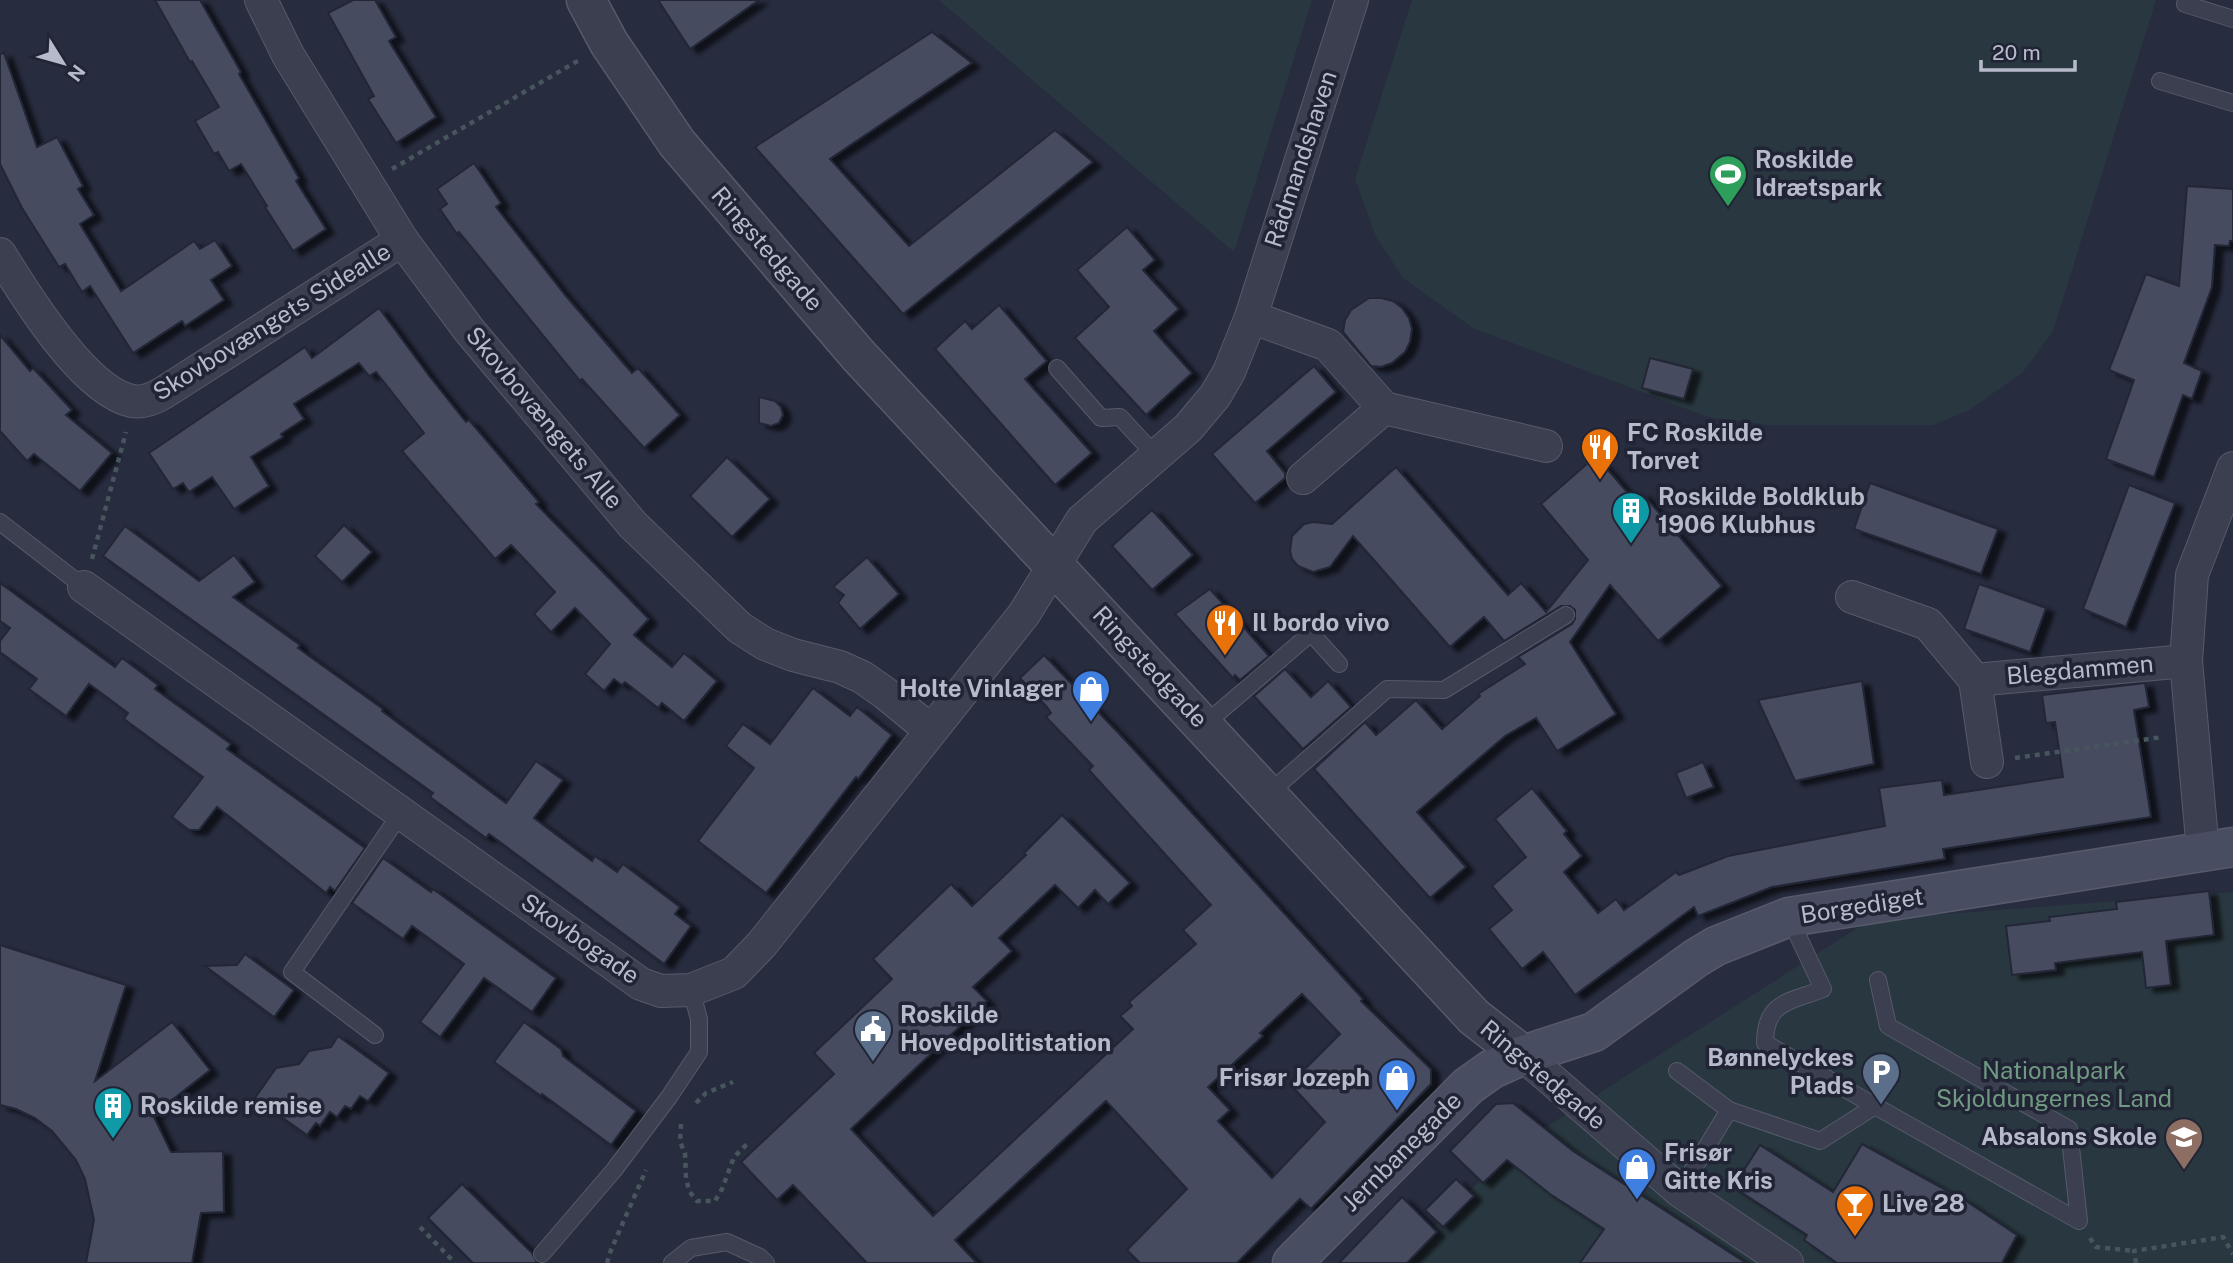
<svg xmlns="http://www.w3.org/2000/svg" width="2233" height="1263" font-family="'Public Sans',sans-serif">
  <defs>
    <filter id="shadow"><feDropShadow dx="8" dy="4.5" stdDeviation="2" flood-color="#0009"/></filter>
  </defs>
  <rect width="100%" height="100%" fill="#272c3f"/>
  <g fill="#293840">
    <polygon points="939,0 1312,0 1234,252 940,1"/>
    <polygon points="1412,0 2156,0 2053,331 2023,372 1968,411 1933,425 1768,425 1708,417 1473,328 1403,278 1376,237 1355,179"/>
    <polygon points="2233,892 2233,1263 1397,1263 1512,1149 1870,920"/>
  </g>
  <g fill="#464b61" stroke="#222636" stroke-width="2" fill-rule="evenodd" filter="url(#shadow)">
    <polygon points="155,0 200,0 241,72 239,74 299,178 296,181 326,229 293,251 265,207 267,206 241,164 229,171 218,152 214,154 195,121 219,107 192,61 190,62"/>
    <polygon points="353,0 375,0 396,37 389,41 436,117 396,143 368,99 374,96 328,13"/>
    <polygon points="658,0 759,0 690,49"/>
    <polygon points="932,32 972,63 830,159 909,246 1055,130 1093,162 903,314 755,147"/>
    <polygon points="4,53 37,147 57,137 83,186 78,189 94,215 80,224 121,291 194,241 200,249 215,240 232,266 211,280 224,300 185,326 182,321 133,353 90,286 82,292 65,264 59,267 22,208 0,164 0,54"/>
    <polygon points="474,163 501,203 496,207 566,296 632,373 638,368 680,415 644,448 582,379 580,381 459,232 457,234 440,209 447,204 437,189"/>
    <polygon points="2187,186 2233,189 2233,241 2230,241 2229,246 2215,245 2212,287 2184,363 2202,371 2192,399 2183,395 2154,477 2106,459 2134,380 2109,370 2146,274 2179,286"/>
    <polygon points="1127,227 1155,260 1143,270 1179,309 1154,331 1192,373 1146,415 1075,338 1109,307 1077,270"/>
    <polygon points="1369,298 1381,298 1393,301 1402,308 1409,318 1412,329 1410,342 1405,352 1392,363 1381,367 1371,366 1343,332 1345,320 1351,310"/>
    <polygon points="999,305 1047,361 1025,379 1092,453 1055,485 935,349 965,321 972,329"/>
    <polygon points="379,308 430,377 466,422 469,420 539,502 536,504 649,619 634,635 672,667 684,653 717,681 684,721 662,703 658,708 625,682 622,685 614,679 604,691 585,674 610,644 575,608 551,632 534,614 555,592 511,545 495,559 402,451 424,433 376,372 369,376 359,363 294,404 304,419 281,434 283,437 251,457 269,486 234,509 212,477 189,492 183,483 173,489 149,453 305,347 312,358"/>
    <polygon points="0,335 30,371 33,368 72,410 66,415 112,453 80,491 34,454 27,461 0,431"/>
    <polygon points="1650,358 1693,369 1684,399 1642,388"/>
    <polygon points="1314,366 1336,392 1267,451 1285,473 1285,478 1255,503 1212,454"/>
    <polygon points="759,397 775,401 781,407 783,415 779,423 771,426 759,423"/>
    <polygon points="1596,456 1634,500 1642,493 1722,586 1658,641 1610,585 1570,642 1616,714 1557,751 1536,718 1505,736 1417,812 1466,867 1430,898 1314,769 1365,722 1376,735 1416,700 1442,729 1480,696 1478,694 1525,664 1518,657 1572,624 1575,619 1575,610 1570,606 1561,606 1504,641 1484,617 1450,647 1353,536 1330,567 1313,572 1298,566 1292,559 1290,551 1292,536 1304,524 1313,522 1332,524 1396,467 1508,595 1521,583 1546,612 1588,560 1541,504"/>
    <polygon points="727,457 770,499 732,537 690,496"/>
    <polygon points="1870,483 1998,529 1981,574 1854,529"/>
    <polygon points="2129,485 2175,503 2126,627 2083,609"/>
    <polygon points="1152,510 1193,555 1152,590 1112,546"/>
    <polygon points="344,525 372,552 342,582 315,556"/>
    <polygon points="125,526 199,581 234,555 255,582 233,597 300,645 298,648 383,709 382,711 506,803 536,761 563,780 534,818 592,861 595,856 617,872 623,864 680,907 675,914 691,926 664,964 489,834 486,838 430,797 433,793 103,556"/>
    <polygon points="867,557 899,594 860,629 838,603 844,595 833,587"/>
    <polygon points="0,583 115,667 122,658 158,685 155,689 231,744 227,749 365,848 335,891 330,887 326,893 217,807 199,830 189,830 172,817 203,777 124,719 128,713 89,684 66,716 29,689 37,679 0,652 0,641 10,628 0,621"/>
    <polygon points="1979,584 2046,608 2030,652 1964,629"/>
    <polygon points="1210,589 1269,656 1240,680 1235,675 1233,678 1175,614"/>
    <path d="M1044 655 1126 741 1363 999 1361 1001 1431 1069V1084L1311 1209 1300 1199 1237 1263H1140L1127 1250 1187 1189 1106 1101 955 1240 977 1263H867L793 1185 777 1200 741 1162 834 1074 814 1053 892 979 873 959 951 884 972 906 1026 855 1024 853 1062 815 1130 883 1108 904 1095 890 1078 908 1055 885 999 938 1012 951 973 987 987 1001 851 1129 933 1216 1133 1029 1120 1016 1132 1006 1129 1002 1196 944 1183 930 1211 905 1089 770 1093 766 1046 717 1051 713 1047 707 1020 678ZM1302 994 1340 1034 1290 1084 1325 1122 1272 1178 1218 1121 1230 1110 1208 1087 1263 1036 1260 1033Z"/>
    <polygon points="1285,669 1311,697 1328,681 1351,707 1303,749 1254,696"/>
    <polygon points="1862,681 1874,764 1795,781 1758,700"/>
    <polygon points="2145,683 2149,707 2134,710 2151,817 1943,849 1945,859 1772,887 1698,916 1694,907 1575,995 1543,952 1522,969 1489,929 1512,910 1492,886 1526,857 1495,819 1532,788 1567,831 1564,834 1582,856 1564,872 1598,913 1616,899 1624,910 1676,872 1679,875 1728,856 1885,826 1879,788 1942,780 1944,795 2063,777 2055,722 2046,723 2042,695"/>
    <polygon points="813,688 850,716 857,707 892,735 858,779 856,777 766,893 698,841 754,768 726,746 743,724 770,744"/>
    <polygon points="1703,762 1714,787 1686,798 1676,773"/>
    <polygon points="383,858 431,892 433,889 556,978 532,1012 484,978 440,1037 420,1022 464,964 412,926 403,939 352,903"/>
    <polygon points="2209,891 2214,935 2166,941 2171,985 2146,988 2142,952 2055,963 2056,970 2012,975 2006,926 2050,921 2049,917 2117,909 2116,902"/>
    <polygon points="0,945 126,985 95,1081 172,1022 210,1070 153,1115 171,1152 223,1151 224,1212 201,1213 192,1263 86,1263 94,1220 85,1179 76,1160 52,1131 35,1118 16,1109 0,1105"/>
    <polygon points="245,954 294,990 274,1017 205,966 237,965"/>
    <polygon points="524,1022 561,1049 563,1056 636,1111 611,1145 542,1094 541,1096 494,1062"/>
    <polygon points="338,1036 389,1073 368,1101 360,1096 351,1109 345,1106 337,1117 330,1112 320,1126 316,1123 307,1135 255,1098 276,1068 299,1064 309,1051 331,1047"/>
    <polygon points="1513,1103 1573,1151 1746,1263 1580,1263 1604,1229 1550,1194 1507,1160 1483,1183 1450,1151 1496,1104"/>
    <polygon points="1862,1144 1966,1201 2017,1235 2002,1263 1837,1263 1804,1240 1807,1235 1733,1187 1760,1145 1833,1192"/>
    <polygon points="1456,1179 1474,1196 1443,1227 1425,1210"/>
    <polygon points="462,1184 532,1253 537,1263 473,1263 428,1218"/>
    <polygon points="1402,1197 1437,1232 1407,1263 1339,1263"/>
  </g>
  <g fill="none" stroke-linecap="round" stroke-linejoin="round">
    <defs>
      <g id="service">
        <polyline points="2185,4 2233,19"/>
        <polyline points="2160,81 2233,103"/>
        <polyline points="1057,368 1101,418 1120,417 1156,456"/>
        <polyline points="0,522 84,587"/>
        <polyline points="1204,725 1311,633 1339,664"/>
        <polyline points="1268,794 1387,689 1444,690 1566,615"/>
        <path d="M1789 917 1823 989C1790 1002 1765 1001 1765 1043L1875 1106"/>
        <polyline points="375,1035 292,972 401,813"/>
        <polyline points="1677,1071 1729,1110"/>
        <polyline points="1680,1191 1729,1110 1820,1141 1875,1106 2079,1221 2069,1129 1888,1026 1878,980"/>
        <polyline points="542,1254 614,1170 669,1097 699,1052 699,1019 691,990"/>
        <polyline points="672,1263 691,1248 727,1242 760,1257 766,1263"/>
      </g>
      <g id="minor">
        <polyline points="261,0 288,55 402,240 469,330 633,525 740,628 765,644 793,655 840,667 862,677 885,693 930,730"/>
        <path d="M0 254C25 295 84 391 132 401 143 403 153 399 163 393L402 240"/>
        <polyline points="1251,317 1328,345 1384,408 1546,446"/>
        <polyline points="1303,478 1384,408"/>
        <polyline points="84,587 641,984 661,991 691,990 734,973 762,944 1024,614 1082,520 1188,428 1215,396 1229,372 1251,317 1352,0"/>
        <polyline points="1852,597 1928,624 1975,680 2186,661"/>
        <polyline points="1975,680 1987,762"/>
        <polyline points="2203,851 2186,661 2192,575 2233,468"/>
        <polyline points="1523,1055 1680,1191 1787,1263"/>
      </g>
      <polyline id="tertiary" points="586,0 609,43 677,143 858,355 1474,1017 1523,1055"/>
      <polyline id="secondary" points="1292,1263 1468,1086 1492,1069 1523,1055 1594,1032 1696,958 1716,946 1789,917 2233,847"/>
    </defs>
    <use href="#service" stroke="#565a6a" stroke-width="18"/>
    <use href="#minor" stroke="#565a6a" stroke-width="34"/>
    <use href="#tertiary" stroke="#565a6a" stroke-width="41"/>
    <use href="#secondary" stroke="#565a6a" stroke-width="41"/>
    <g stroke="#47555d" stroke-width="4.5" stroke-dasharray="5 5" stroke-linecap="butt">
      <polyline points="392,169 581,59"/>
      <polyline points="92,559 126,432"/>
      <polyline points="2015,758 2163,737"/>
      <polyline points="696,1103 706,1093 733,1082"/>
      <polyline points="681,1124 680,1142 685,1153 686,1178 689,1191 697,1201 715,1201 722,1189 734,1157 748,1143"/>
      <polyline points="420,1227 455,1263"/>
      <polyline points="2090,1238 2096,1247 2134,1251"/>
      <polyline points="607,1263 611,1250 646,1170"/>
      <polyline points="2136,1263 2134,1251 2223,1237 2233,1254"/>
    </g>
    <use href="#service" stroke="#3b3f4f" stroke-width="16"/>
    <use href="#minor" stroke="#3b3f4f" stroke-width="32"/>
    <use href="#tertiary" stroke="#3b3f4f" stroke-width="38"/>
    <use href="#secondary" stroke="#494d62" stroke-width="38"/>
  </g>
  <defs>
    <symbol id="stadium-pin" viewBox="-11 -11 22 30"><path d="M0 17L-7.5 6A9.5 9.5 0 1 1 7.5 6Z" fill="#2e9e5b" stroke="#202434"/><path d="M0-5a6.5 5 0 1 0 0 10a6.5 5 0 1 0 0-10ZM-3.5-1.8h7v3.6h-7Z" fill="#fff"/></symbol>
    <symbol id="restaurant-pin" viewBox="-11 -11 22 30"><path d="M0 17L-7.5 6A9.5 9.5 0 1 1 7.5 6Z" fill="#e8710a" stroke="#202434"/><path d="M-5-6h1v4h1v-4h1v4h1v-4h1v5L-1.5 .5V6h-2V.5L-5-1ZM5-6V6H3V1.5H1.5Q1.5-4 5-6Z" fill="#fff"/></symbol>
    <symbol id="building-pin" viewBox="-11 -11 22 30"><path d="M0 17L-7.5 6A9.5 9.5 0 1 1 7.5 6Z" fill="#0f9aa8" stroke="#202434"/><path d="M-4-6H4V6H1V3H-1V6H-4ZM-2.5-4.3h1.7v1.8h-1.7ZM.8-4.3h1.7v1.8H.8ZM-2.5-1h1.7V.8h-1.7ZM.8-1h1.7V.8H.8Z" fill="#fff"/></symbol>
    <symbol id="shop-pin" viewBox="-11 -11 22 30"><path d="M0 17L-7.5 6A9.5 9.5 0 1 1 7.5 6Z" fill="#3f7fe0" stroke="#202434"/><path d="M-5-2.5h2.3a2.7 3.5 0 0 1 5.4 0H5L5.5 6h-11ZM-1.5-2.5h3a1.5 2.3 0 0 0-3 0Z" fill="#fff"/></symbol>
    <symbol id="civic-pin" viewBox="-11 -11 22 30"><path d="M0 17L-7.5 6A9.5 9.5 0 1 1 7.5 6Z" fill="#5c6f8a" stroke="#202434"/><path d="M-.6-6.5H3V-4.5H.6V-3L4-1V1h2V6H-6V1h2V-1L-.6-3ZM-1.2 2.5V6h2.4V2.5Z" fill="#fff"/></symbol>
    <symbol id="parking-pin" viewBox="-11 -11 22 30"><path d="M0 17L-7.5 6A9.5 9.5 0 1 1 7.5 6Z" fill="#5c6f8a" stroke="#202434"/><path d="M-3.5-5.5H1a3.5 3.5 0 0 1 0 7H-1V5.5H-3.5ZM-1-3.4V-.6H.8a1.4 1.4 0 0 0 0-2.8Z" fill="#fff"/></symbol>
    <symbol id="school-pin" viewBox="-11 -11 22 30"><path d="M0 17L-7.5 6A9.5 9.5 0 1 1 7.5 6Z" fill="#8d6e63" stroke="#202434"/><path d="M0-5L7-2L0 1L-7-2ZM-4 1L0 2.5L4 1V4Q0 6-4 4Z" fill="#fff"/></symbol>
    <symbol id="bar-pin" viewBox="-11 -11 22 30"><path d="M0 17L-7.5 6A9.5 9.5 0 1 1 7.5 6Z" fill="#e8710a" stroke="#202434"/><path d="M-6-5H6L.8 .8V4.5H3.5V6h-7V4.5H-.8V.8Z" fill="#fff"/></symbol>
  </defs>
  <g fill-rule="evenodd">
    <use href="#stadium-pin" x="1706" y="152" width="44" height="60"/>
    <use href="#restaurant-pin" x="1578" y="425" width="44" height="60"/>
    <use href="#building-pin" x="1609" y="489" width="44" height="60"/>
    <use href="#restaurant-pin" x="1203" y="601" width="44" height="60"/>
    <use href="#shop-pin" x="1069" y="667" width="44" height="60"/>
    <use href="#civic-pin" x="851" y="1007" width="44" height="60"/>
    <use href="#parking-pin" x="1859" y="1050" width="44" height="60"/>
    <use href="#shop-pin" x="1375" y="1056" width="44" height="60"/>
    <use href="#building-pin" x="91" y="1084" width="44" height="60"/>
    <use href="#school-pin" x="2162" y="1115" width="44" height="60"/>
    <use href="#shop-pin" x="1615" y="1145" width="44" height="60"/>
    <use href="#bar-pin" x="1833" y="1182" width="44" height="60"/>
  </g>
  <g text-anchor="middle" stroke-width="7" stroke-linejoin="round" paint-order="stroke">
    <g font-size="24" fill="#b7baca" stroke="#202434">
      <text transform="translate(1301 159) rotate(-72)" y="8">Rådmandshaven</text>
      <text transform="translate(767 249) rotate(49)" y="8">Ringstedgade</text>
      <text transform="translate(272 322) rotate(-32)" y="8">Skovbovængets Sidealle</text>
      <text transform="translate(544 418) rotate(50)" y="8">Skovbovængets Alle</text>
      <text transform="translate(1150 667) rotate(47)" y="8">Ringstedgade</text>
      <text transform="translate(2080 670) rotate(-5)" y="8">Blegdammen</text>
      <text transform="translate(1862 906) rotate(-9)" y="8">Borgediget</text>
      <text transform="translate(580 939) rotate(35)" y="8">Skovbogade</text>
      <text transform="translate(1543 1075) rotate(40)" y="8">Ringstedgade</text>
      <text transform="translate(1402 1152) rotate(-45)" y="8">Jernbanegade</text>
    </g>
    <g font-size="24" font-weight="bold" fill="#b7baca" stroke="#202434" text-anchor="start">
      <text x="1755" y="168">Roskilde<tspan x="1755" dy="28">Idrætspark</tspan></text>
      <text x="1627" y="441">FC Roskilde<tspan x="1627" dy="28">Torvet</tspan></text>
      <text x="1658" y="505">Roskilde Boldklub<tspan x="1658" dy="28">1906 Klubhus</tspan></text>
      <text x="1252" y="631">Il bordo vivo</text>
      <text x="1064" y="697" text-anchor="end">Holte Vinlager</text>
      <text x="900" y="1023">Roskilde<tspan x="900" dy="28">Hovedpolitistation</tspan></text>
      <text x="1854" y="1066" text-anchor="end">Bønnelyckes<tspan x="1854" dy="28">Plads</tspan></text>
      <text x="1370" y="1086" text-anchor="end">Frisør Jozeph</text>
      <text x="140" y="1114">Roskilde remise</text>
      <text x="2157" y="1145" text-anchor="end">Absalons Skole</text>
      <text x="1664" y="1161">Frisør<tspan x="1664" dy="28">Gitte Kris</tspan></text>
      <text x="1882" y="1212">Live 28</text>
    </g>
    <g font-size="24" fill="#709982" stroke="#202434">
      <text x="2054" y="1079">Nationalpark<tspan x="2054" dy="28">Skjoldungernes Land</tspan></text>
    </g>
  </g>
  <g transform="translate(63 63) rotate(127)" stroke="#202434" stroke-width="5" paint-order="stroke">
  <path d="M0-5L12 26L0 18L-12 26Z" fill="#b7baca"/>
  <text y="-10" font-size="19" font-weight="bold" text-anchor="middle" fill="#b7baca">N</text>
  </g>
  <path d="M1981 60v10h94v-10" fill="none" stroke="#b7baca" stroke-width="3.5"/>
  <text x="1992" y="60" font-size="21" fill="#b7baca" stroke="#202434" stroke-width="5" paint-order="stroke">20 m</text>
</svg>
